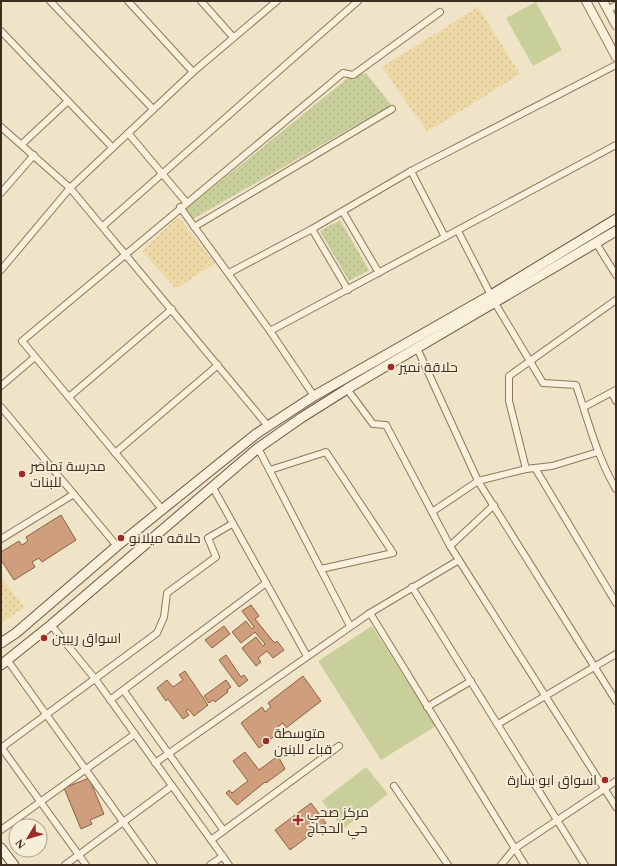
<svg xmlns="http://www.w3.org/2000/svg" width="617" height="866" font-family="Spectral,Cairo,serif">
  <defs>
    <pattern id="sand-dots" width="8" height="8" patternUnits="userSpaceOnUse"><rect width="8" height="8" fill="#ecd9a5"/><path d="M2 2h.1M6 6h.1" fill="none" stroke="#cbbb8e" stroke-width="1.8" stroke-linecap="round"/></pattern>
    <pattern id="garden-dots" width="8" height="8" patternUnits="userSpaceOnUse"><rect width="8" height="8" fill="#c9cf9b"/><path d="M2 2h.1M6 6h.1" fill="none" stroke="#aeb285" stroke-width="1.8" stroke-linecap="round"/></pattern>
  </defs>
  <rect width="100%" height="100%" fill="#f0e4c8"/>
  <g fill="url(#sand-dots)">
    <polygon points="478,7 520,74 427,132 382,67"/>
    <polygon points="177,218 181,220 215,263 176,289 142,251"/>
    <polygon points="1,577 24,607 1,624"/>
  </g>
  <g fill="url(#garden-dots)">
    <polygon points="366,73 391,105 193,219 186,209 348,78"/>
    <polygon points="340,220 369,270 349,281 320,231"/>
  </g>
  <g fill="#c9cf9b">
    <polygon points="536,2 562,50 533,66 506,18"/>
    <polygon points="372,626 436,726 381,760 318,661"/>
    <polygon points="366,767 388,794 343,829 322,801"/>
  </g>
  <g fill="#cf9f7d" stroke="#8d5f41">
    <polygon points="61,515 76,540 42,562 39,558 32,562 35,567 14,580 1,560 1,552 19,541 22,545 28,541 26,537"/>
    <polygon points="251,605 259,616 255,619 272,640 275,643 277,641 284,650 273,658 267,651 258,658 261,662 256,666 242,648 256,637 263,646 265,644 255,632 241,643 232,632 246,621 252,629 254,627 242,611"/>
    <polygon points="224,626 230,634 212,648 205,640"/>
    <polygon points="226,655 241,677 244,675 248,680 239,687 219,660"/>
    <polygon points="185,671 208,705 194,716 188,709 186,711 189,715 183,719 168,699 166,701 157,688 167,680 173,687 183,680 179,675"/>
    <polygon points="303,676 321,701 286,728 283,723 276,728 280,732 259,748 241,723 262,707 265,712 271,707 268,703"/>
    <polygon points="226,680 231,687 227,690 228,692 215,702 213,700 209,703 204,696"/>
    <polygon points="245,752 259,770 278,756 285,769 266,783 265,782 237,805 226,793 229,790 232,793 248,781 233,761"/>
    <polygon points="89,778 104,814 90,820 92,824 81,829 64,788"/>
    <polygon points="311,803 326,823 290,850 275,830"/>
  </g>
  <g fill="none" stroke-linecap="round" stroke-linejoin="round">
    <defs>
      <g id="minor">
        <polyline points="50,1 153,109"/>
        <polyline points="128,1 193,72"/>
        <polyline points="201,1 233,37"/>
        <polyline points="608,10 616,5"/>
        <polyline points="1,31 112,147"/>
        <polyline points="1,127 70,188 268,426"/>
        <polyline points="128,133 186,202"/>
        <polyline points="22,144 68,101"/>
        <polyline points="411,171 445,237"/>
        <polyline points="1,193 34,155"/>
        <polyline points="180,207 270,331 314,396"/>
        <polyline points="343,212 379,273"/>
        <polyline points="103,226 358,1"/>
        <polyline points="194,227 392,109"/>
        <polyline points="312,229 348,290"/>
        <path d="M458 231 495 303 543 383 576 385C588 420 597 457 616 489"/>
        <polyline points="596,243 616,275"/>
        <polyline points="1,270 70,188 193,72 277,1"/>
        <polyline points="229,273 312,229 411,171 616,65"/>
        <polyline points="270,331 616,145"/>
        <polyline points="417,348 478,481 616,701"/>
        <polyline points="1,386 35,357"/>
        <polyline points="347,389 373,424 386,425 450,546"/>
        <polyline points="612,393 616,401"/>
        <polyline points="69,397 172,309"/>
        <polyline points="1,407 117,546"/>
        <polyline points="584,407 616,390"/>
        <polyline points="258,448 350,626"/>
        <polyline points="115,453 218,365"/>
        <polyline points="535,468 616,603"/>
        <polyline points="526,469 509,401 509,376 616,300"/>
        <polyline points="270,470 326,452 393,553 321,569"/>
        <polyline points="212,486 307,656"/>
        <polyline points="494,505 450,546 616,807"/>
        <polyline points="162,509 22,341 343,73 353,75 440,12"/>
        <polyline points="432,512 478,481 526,469 552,466 598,452"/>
        <polyline points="1,539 74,494"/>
        <polyline points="412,587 585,865"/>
        <polyline points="370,613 525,865"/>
        <polyline points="51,625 96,680 229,865"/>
        <polyline points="8,661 154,865"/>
        <polyline points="124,691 224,831"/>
        <polyline points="110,700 266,583"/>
        <polyline points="427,707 471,681"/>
        <polyline points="498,724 616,654"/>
        <polyline points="1,747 86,865"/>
        <polyline points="1,748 157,633 164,617 167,593 216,557 208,538 232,524"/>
        <polyline points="155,763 370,613 459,560"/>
        <polyline points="394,786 448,865"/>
        <polyline points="1,830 135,734"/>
        <polyline points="211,840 339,746"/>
        <polyline points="65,865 172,786"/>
        <polyline points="210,865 223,856"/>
        <polyline points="501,865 514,849 616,781"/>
      </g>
      <g id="tertiary">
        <polyline points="586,1 616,57"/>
        <polyline points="603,1 616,25"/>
      </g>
      <g id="secondary">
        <polyline points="1,643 16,633 117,546 256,434 314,396 491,295 616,219"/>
        <polyline points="1,665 51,625 258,448 301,418 347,389 616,231"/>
        <polyline points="1,848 14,865"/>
      </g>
    </defs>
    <use href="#minor" stroke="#8d765c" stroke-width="8"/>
    <use href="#tertiary" stroke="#8d765c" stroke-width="10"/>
    <use href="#secondary" stroke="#6f573f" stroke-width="11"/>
    <use href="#minor" stroke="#faf1dc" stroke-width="6"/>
    <use href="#tertiary" stroke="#faf1dc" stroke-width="8"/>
    <use href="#secondary" stroke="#faf1dc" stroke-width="9"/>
  </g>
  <g fill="#9e2a2b" stroke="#f7eed8" stroke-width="1.5">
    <circle cx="391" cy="367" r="4"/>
    <circle cx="22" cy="474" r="4"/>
    <circle cx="121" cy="538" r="4"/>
    <circle cx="44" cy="638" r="4"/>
    <circle cx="266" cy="741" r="4"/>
    <circle cx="605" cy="780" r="4"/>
    <path d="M296 814h4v4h4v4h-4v4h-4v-4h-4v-4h4z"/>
  </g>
  <g text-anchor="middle" stroke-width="3.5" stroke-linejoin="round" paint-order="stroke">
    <g font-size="14" fill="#3d2e20" stroke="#f7eed8" text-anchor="start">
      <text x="399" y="372">حلاقة نمير</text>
      <text x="30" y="471">مدرسة تماضر<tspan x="30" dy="16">للبنات</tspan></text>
      <text x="129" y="543">حلاقه ميلانو</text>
      <text x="52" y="643">اسواق ريبين</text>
      <text x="274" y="738">متوسطة<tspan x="274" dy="16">قباء للبنين</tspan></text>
      <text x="597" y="785" text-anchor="end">اسواق ابو سارة</text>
      <text x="307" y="817">مركز صحي<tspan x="307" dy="16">حي الحجاج</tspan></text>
    </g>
  </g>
  <rect width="617" height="866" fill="none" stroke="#3d2e20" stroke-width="4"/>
  <g transform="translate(28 838) rotate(232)"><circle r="19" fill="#f7eed8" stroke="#ada18e"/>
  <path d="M0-3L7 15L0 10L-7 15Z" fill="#9e2a2b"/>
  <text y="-6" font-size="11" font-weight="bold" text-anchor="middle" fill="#3d2e20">N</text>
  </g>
</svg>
